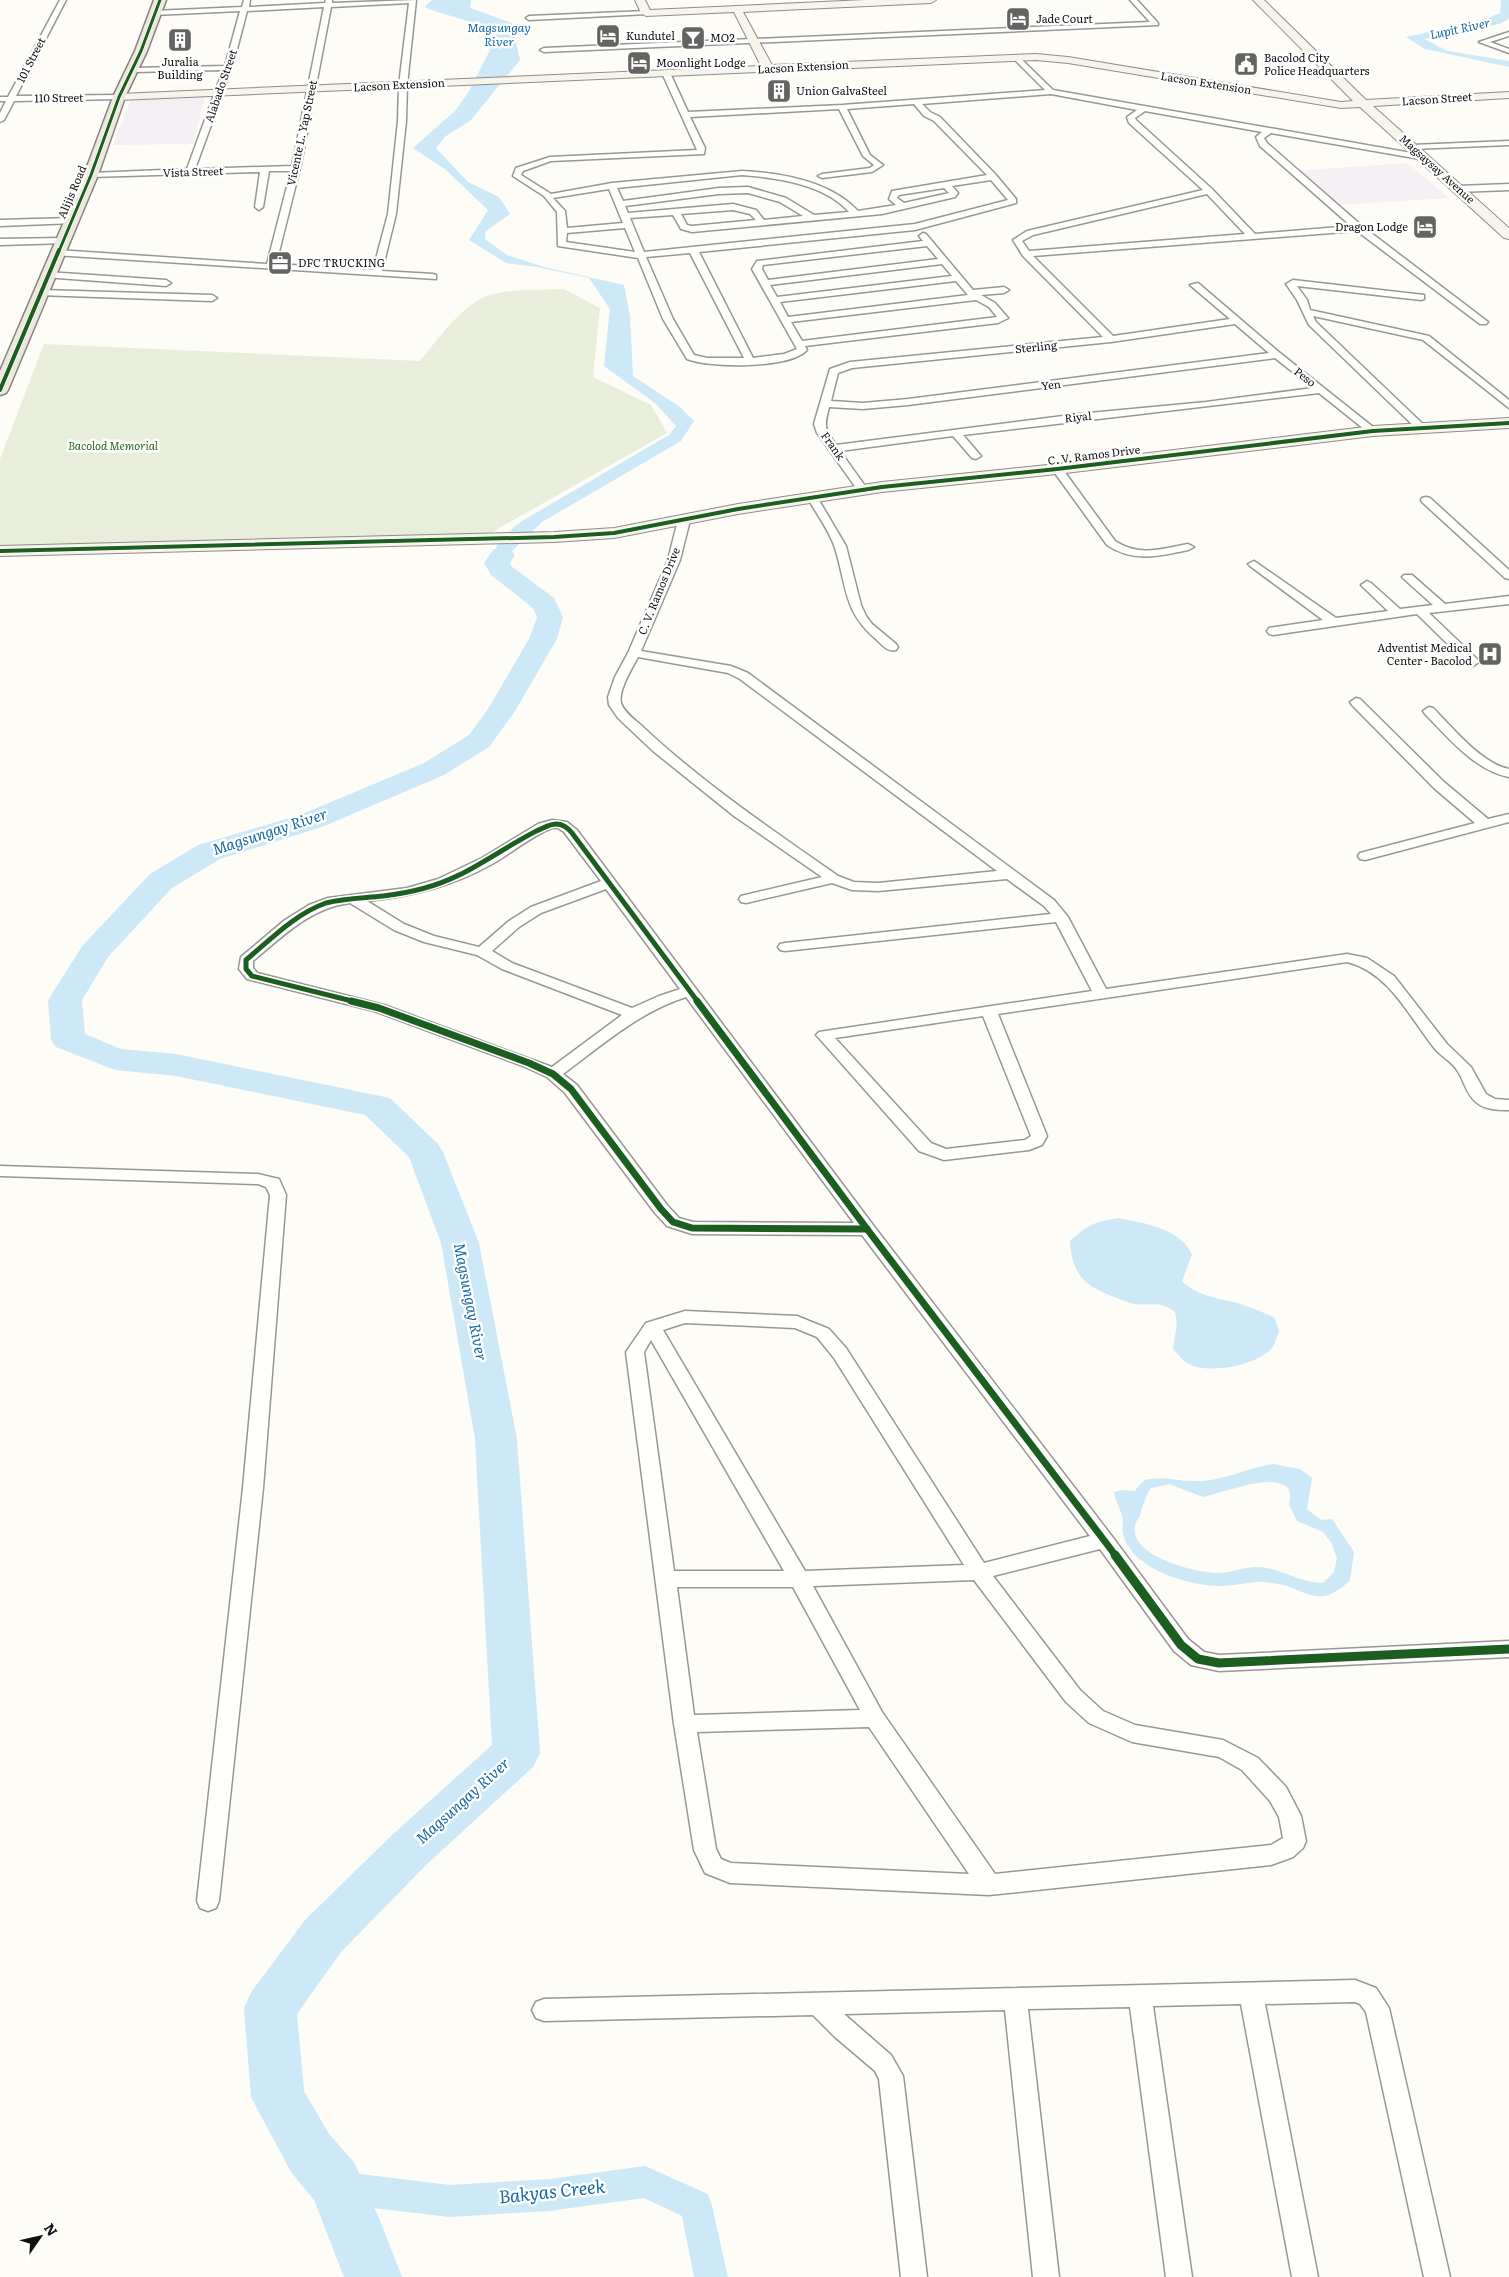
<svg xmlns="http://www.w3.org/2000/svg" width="1509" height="2277" font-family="Literata,serif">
  <rect width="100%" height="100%" fill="#fdfcf7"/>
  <g fill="#f5f0f3">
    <polygon points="205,96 193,144 113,145 131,99"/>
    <polygon points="1407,163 1449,198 1334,205 1292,171"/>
  </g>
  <path fill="#e9eedb" d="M564 289 600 308 593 377 651 405 667 433 487 535 0 549V459L44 344 420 361C437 340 466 299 494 294 516 289 541 290 564 289Z"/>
  <g fill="#cde8f7" fill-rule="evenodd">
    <path d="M432 0H471L470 8 512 23 520 60 470 121 446 136 436 148 468 182 499 197 510 214 486 231 485 239 507 255 544 267 624 285 630 316 633 376 680 407 694 421 681 441 542 522 512 551 502 555 494 551C501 538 510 530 522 521L669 435 676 426 655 403 604 366 610 309 589 278 537 267 506 263 469 240 488 210 446 170 413 148 455 111 468 93 490 50 483 40V29C466 17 444 16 424 7Z"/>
    <polygon points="1501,0 1509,0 1509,19 1499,24 1424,39 1448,51 1509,61 1509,67 1425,49 1406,37 1484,20 1500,13"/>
    <path d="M1118 1218C1143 1223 1181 1228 1192 1255L1182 1281C1197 1296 1217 1298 1237 1303 1250 1307 1262 1312 1274 1317L1279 1331C1277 1336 1275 1344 1272 1348 1256 1366 1207 1375 1187 1363 1182 1360 1177 1353 1173 1349L1177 1323 1175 1312C1160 1300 1153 1306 1135 1304 1129 1303 1123 1300 1117 1298 1086 1287 1072 1276 1070 1241 1088 1225 1094 1222 1118 1218Z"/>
    <path d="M1273 1464 1300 1469 1312 1478 1307 1509 1321 1520 1332 1519 1354 1552 1350 1581C1343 1586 1332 1596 1324 1596 1311 1598 1299 1590 1287 1586 1280 1584 1272 1583 1265 1582 1251 1581 1237 1586 1223 1586 1190 1586 1134 1571 1123 1535 1121 1529 1124 1522 1122 1516 1120 1507 1115 1501 1114 1492L1122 1490 1135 1491C1139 1486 1142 1480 1149 1479 1166 1476 1181 1482 1198 1481 1224 1481 1248 1467 1273 1464ZM1267 1482C1284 1483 1294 1484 1289 1505L1297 1521 1323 1532 1332 1544 1337 1558 1334 1572 1323 1583C1299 1583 1280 1567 1256 1567 1244 1567 1231 1573 1218 1573 1197 1573 1129 1557 1135 1526 1135 1523 1138 1519 1140 1516 1143 1505 1145 1497 1151 1488L1169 1484 1203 1497 1250 1484Z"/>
  </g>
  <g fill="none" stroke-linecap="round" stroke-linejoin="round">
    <path fill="#cde8f7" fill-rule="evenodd" d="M334 2165 352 2173 450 2185 549 2179 645 2166 708 2194 712 2206 728 2277H694L682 2216 644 2198 549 2211 450 2217 347 2205C333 2199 324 2195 318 2181L323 2170Z"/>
    <polygon fill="#cde8f7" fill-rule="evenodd" points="502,547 511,550 515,555 510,563 511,566 554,598 563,617 557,639 515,711 489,747 444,775 322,827 220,859 172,888 108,957 82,1000 85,1034 121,1049 176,1054 390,1098 438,1144 443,1152 479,1243 517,1439 540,1753 533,1767 426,1865 341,1952 297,2014 304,2091 329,2134 354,2162 381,2223 402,2277 344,2277 314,2200 291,2172 251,2097 244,2008 252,1991 305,1920 392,1835 492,1745 475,1439 441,1243 409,1157 365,1115 176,1076 115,1070 56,1047 51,1040 48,1000 83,945 150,874 198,845 300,815 424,763 469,735 488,709 529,639 537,617 533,608 491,575 484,563 493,550"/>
    <defs>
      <g id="street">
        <polygon points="60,0 66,0 16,96 119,95 123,97 119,99 14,101 4,120 0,122 0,113 6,101 0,101 0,97 8,97"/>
        <path d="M244 0H250L249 7 325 3 326 0H332V3L416 0 407 85 406 121 396 214 382 271 433 274 436 275V279L54 255V251L57 250 267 264 291 171H269L263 207 259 210 255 207 260 172 91 177 87 175 91 173 187 169 223 70 133 72 129 70 133 68 225 66 240 11 154 15 151 13 154 11 242 7ZM409 3 399 85 398 121 388 214 373 270 276 264 301 164 331 7ZM324 7 292 166 195 169 232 68 247 11Z"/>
        <polygon points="1130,0 1137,0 1158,23 1158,25 544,52 540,50 544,48 1150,22"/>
        <polygon points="646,11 648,12 648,14 529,20 526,18 529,16"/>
        <polygon points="1509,32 1509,36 1490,42 1509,49 1509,53 1479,42"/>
        <path d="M1018 56 1053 90 1423 155V159H1420L1271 133 1264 138 1267 143 1362 226 1488 322 1486 324H1480L1357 231 1033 256 1113 336 1230 319 1190 285 1198 283 1280 353 1378 431 1373 434 1369 433 1319 393 963 435 981 456 976 459 972 458 953 436 840 451 868 490 863 493 859 492 817 433 814 424 830 369 850 362 1103 337 1023 256 1013 240 1027 231 1203 190 1129 123 1127 117 1137 110 1051 94 922 104 930 112 940 117 996 175 1016 199V203L915 230 699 252 753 358 784 354 797 349 752 269 757 261 923 241 919 236 923 233 926 234 973 290 1004 287 1009 290 1004 293 981 295 995 303 1008 318 998 323 805 346 807 350C790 369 709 368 687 359L663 319 638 258 558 246 557 212 544 196 513 176 516 168 550 157 697 150 662 73 666 71 670 73 688 112 842 105 1045 90 1015 60 1014 58ZM914 104 924 116 934 121 987 175 892 191 889 199 896 205 858 211C830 181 781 173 742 171L612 183 551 194 521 175 523 171 551 161 704 154 705 148 690 117 839 109 863 156 874 165 870 168 822 174 818 176 822 178 872 172 883 165 870 155 847 109ZM1145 111 1262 132 1256 137 1260 146 1351 226 1255 234 1212 189 1136 120 1135 118ZM742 175C777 178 824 184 849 212L814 215 786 198 748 187 719 188 623 201 617 188ZM991 180 1008 200 915 224 644 252 630 218 673 215 681 229 692 232 882 214 955 197 958 193 952 186ZM944 188 949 193 904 203 897 198 899 195ZM609 189 623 223 567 228 565 211 553 198ZM748 193 780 202 803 216 764 220 756 210 733 204 628 213 625 206 719 194ZM1207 194 1245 234 1029 251 1022 241 1033 235ZM733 210 750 214 756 220 692 226 687 225 681 214ZM625 228 635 252 566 242 567 233ZM927 246 938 259 768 280 762 269 763 265ZM690 253 744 358H707L694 355 673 319 646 257ZM942 264 952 276 777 297 770 285ZM956 281 968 295 788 317 780 302ZM976 300 989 307 997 317 802 341 791 322ZM1235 324 1269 353 908 399 863 403 831 401 838 373 852 368 1111 342ZM1275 358 1313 388 1206 402 1079 414 836 445C824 429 824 426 829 407L863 409 908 405Z"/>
        <polygon points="1509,141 1509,145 1412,149 1408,147 1412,145"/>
        <polygon points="1509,184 1509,190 1458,192 1454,189 1458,186"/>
        <polygon points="71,218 74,219 74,223 0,226 0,220"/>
        <polygon points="63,238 67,241 66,243 0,245 0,239"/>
        <polygon points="47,272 166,280 171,283 166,286 44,277 42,275"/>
        <polygon points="1293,280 1424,295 1424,299 1421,300 1297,286 1307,300 1310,310 1429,336 1509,400 1509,408 1423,340 1313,316 1316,322 1427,428 1422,431 1418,430 1309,325 1297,300 1286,284"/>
        <polygon points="41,290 212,295 217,298 212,301 38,295 38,291"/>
        <path d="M1057 466 1061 467 1115 541C1140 557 1160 549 1188 544L1194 547 1188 550C1159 556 1134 563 1107 545L1052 469Z"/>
        <path d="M812 494 817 497 846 546 861 605 866 616 872 624 896 644 898 647 896 650C888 652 883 646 877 640 843 612 847 586 835 548 829 530 816 513 807 497Z"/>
        <polygon points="1426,497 1430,498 1509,570 1509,579 1505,578 1422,502 1421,500 1422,498"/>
        <path d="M684 517 690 520 680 560 641 651 731 666 748 673 1054 900 1068 917 1106 989 1347 954 1367 958 1394 976 1447 1044 1471 1067 1486 1094 1495 1099 1509 1100V1110C1498 1110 1485 1110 1476 1102 1466 1094 1464 1080 1457 1070 1451 1061 1442 1057 1435 1049 1410 1018 1389 972 1347 962L998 1014 1047 1136 1042 1145 1029 1150 944 1160 919 1151 819 1038 816 1035 819 1032 1092 991 1056 922 785 951 780 950 778 947 780 944 785 943 1051 914 1044 906 1007 879 878 891 852 890 832 883 746 903 741 902 739 899 741 896 822 877 734 816 653 751 618 718 609 705 608 697 615 677 628 653 668 560 678 520ZM638 657 728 673 740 679 997 871 878 883 854 882 838 876C771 829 704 784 644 728 637 721 624 713 621 703 618 691 632 668 638 657ZM983 1016 1031 1136 1025 1140 946 1149 931 1143 835 1038Z"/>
        <polygon points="1254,561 1336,618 1388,611 1363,587 1361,585 1367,581 1371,583 1400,609 1433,605 1404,579 1402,577 1404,575 1412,575 1445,604 1509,596 1509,604 1429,613 1477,659 1479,662 1473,666 1469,665 1417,614 1273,635 1269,634 1267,631 1269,628 1323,620 1250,566 1248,564"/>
        <polygon points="1356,698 1360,699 1444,782 1488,819 1509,814 1509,822 1365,860 1360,859 1358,856 1360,853 1475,823 1434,788 1352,705 1350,702"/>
        <path d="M1429 707 1433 708C1452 727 1482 764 1509 769V777C1474 770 1449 738 1425 714L1423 711Z"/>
        <path d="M552 820 567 822 577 830 873 1225 1111 1535 1188 1639 1204 1652 1219 1655 1509 1641V1657L1219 1671 1191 1665 1174 1651 1100 1549 993 1576 1080 1690 1103 1711 1135 1725 1223 1740 1258 1758 1286 1787 1301 1816 1306 1841 1303 1848 1293 1857 1271 1865 989 1895 730 1883 705 1873 694 1850 674 1724 626 1352 646 1323 685 1311 797 1316 829 1329 846 1348 984 1563 1090 1536 862 1235 692 1234 667 1226 655 1213 565 1093 547 1077 523 1066 374 1011 247 979 239 969 241 957 285 920 309 905 328 898 407 888 438 879 482 858 538 824ZM552 828H558L564 832 601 881 531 907 509 921 479 947 434 936 404 924 367 901C412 897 453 886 492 864 512 853 531 836 552 828ZM606 889 680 989 659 996 632 1008 512 963 492 951 519 927 541 913ZM350 903 394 930 424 942 477 955 502 969 622 1015 552 1067 384 1005 257 973 253 968V961C283 936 310 908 350 903ZM686 997 854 1223 693 1222 679 1218 667 1205 577 1085 563 1074C602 1045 639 1012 686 997ZM685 1323 795 1328 817 1337 834 1358 964 1565 805 1571 663 1330ZM651 1340 784 1571H674L644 1352ZM974 1580 1066 1702 1089 1723 1132 1742 1219 1757 1242 1770 1270 1801 1279 1817 1283 1838 1271 1845 995 1874 882 1712 813 1586ZM677 1587H793L860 1710 694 1715ZM869 1727 969 1874 731 1863 721 1859 716 1849 697 1732Z"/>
        <polygon points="0,1166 258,1174 279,1179 286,1195 263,1488 219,1901 216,1908 208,1911 200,1908 197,1901 243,1488 270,1195 266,1187 258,1184 0,1176"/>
        <polygon points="1355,1980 1376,1988 1389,2008 1450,2277 1424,2277 1366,2012 1360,2004 1355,2002 1265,2004 1318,2277 1292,2277 1241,2004 1153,2006 1192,2277 1166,2277 1130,2007 1028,2009 1059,2277 1033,2277 1005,2010 844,2014 891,2055 903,2076 927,2277 901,2277 879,2079 875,2071 835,2037 813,2015 544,2021 536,2018 532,2010 536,2002 544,1999"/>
      </g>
      <g id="secondary">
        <polygon points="635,0 645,0 650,10 865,0 936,0 931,3 743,12 772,65 1036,54 1068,57 1341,102 1353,101 1253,0 1264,0 1366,100 1509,92 1509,98 1373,106 1509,228 1509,239 1504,238 1360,107 1341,108 1068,63 1036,60 119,100 113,97 119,94 761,66 734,12 646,16 641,13"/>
        <polygon points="1509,418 1509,428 1373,436 1057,474 882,492 738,514 614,538 554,542 0,556 0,546 554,532 614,528 738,504 882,482 1057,464 1373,426"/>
      </g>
      <polygon id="primary" points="154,0 166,0 147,51 125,97 98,175 8,390 6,393 0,395 0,371 84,175 113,97 135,51"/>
    </defs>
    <use href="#street" stroke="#979795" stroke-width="3"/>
    <use href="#secondary" stroke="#8e8d8b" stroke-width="2"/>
    <use href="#primary" stroke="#858482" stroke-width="3"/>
    <use href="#street" fill="#fffffe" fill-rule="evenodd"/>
    <use href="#secondary" fill="#f6f4eb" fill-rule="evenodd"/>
    <use href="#primary" fill="#ede9dc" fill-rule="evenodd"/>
    <defs>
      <polyline id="cycleway-far4" points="59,251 91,175 119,97 141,51 160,0"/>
      <g id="cycleway-far3">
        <polyline points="0,390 59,250"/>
        <polyline points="0,551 554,537 614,533 738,509 882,487 1057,469 1373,431 1509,423"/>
      </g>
      <path id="cycleway-far2" d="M356 1002 252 976 246 969V960C271 939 295 914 326 903 344 898 364 898 383 896 409 893 435 887 459 875 480 866 540 824 556 824 563 824 568 828 572 833L698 1002"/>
      <g id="cycleway-far1">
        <polyline points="351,1001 379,1008 529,1063 553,1074 571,1089 661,1209 673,1222 692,1228 867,1229"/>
        <polyline points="697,1001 867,1229"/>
        <polyline points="867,1229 1116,1556"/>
      </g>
      <polyline id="cycleway" points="1115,1555 1181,1645 1198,1659 1219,1663 1509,1649"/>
    </defs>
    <use href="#cycleway-far4" stroke="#fff" stroke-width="4.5"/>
    <use href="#cycleway-far3" stroke="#fff" stroke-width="5.5"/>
    <use href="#cycleway-far2" stroke="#fff" stroke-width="8"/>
    <use href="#cycleway-far1" stroke="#fff" stroke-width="10"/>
    <use href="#cycleway" stroke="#fff" stroke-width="12"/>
    <use href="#cycleway-far4" stroke="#1b5e20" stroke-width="3"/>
    <use href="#cycleway-far3" stroke="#1b5e20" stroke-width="4"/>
    <use href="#cycleway-far2" stroke="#1b5e20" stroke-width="5"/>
    <use href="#cycleway-far1" stroke="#1b5e20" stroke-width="7"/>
    <use href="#cycleway" stroke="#1b5e20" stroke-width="9"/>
  </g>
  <defs>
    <symbol id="hotel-square" viewBox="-11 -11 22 22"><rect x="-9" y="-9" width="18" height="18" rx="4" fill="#646362" stroke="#fff"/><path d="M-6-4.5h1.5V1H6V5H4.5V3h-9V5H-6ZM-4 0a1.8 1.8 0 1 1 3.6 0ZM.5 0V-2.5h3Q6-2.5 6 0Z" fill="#fff"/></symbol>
    <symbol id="bar-square" viewBox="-11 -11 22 22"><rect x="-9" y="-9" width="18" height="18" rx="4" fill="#646362" stroke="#fff"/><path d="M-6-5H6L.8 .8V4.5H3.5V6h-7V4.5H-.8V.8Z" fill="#fff"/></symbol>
    <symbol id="building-square" viewBox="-11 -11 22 22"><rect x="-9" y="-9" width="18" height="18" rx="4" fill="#646362" stroke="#fff"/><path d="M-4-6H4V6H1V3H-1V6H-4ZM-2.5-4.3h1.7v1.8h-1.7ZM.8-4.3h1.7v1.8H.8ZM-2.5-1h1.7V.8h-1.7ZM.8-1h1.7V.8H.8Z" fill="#fff"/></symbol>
    <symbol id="civic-square" viewBox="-11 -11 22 22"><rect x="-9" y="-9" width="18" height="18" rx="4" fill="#646362" stroke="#fff"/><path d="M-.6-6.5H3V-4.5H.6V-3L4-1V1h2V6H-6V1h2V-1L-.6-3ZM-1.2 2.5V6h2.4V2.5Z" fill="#fff"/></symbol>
    <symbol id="office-square" viewBox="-11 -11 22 22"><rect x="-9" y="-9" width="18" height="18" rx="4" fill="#646362" stroke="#fff"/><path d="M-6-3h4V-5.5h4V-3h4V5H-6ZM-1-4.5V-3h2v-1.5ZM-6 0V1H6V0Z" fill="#fff"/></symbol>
    <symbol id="hospital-square" viewBox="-11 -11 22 22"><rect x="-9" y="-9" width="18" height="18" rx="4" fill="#646362" stroke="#fff"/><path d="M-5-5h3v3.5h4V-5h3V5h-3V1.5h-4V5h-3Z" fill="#fff"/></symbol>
  </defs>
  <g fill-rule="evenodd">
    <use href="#hotel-square" x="1004" y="5" width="28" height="28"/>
    <use href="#hotel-square" x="594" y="22" width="28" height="28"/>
    <use href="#bar-square" x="679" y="24" width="28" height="28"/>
    <use href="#building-square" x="166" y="26" width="28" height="28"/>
    <use href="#hotel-square" x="625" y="49" width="28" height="28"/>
    <use href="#civic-square" x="1232" y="50" width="28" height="28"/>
    <use href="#building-square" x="765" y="77" width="28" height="28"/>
    <use href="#hotel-square" x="1411" y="213" width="28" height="28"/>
    <use href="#office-square" x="266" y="249" width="28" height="28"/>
    <use href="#hospital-square" x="1476" y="640" width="28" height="28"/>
  </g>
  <g text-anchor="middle" stroke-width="5" stroke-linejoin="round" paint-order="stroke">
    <g font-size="11" fill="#111" stroke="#fff" text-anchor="start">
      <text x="1036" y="23">Jade Court</text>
      <text x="626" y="40">Kundutel</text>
      <text x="710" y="42">MO2</text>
      <text x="1264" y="62">Bacolod City<tspan x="1264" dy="13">Police Headquarters</tspan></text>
      <text x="180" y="66" text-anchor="middle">Juralia<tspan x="180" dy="13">Building</tspan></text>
      <text x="656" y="67">Moonlight Lodge</text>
      <text x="796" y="95">Union GalvaSteel</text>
      <text x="1408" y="231" text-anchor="end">Dragon Lodge</text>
      <text x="298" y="267">DFC TRUCKING</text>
      <text x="1472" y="652" text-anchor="end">Adventist Medical<tspan x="1472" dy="13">Center - Bacolod</tspan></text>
    </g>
    <g font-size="11" fill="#111" stroke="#fff">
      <text transform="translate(31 60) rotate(-63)" y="4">101 Street</text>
      <text transform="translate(803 67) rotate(-3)" y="4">Lacson Extension</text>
      <text transform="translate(1206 83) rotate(9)" y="4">Lacson Extension</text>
      <text transform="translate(399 85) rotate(-3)" y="4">Lacson Extension</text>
      <text transform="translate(221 86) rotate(-71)" y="4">Alabado Street</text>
      <text transform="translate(59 98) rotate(-1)" y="4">110 Street</text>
      <text transform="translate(1437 99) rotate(-4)" y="4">Lacson Street</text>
      <text transform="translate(302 133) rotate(-78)" y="4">Vicente L. Yap Street</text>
      <text transform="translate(1437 169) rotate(42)" y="4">Magsaysay Avenue</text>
      <text transform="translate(193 172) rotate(-2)" y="4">Vista Street</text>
      <text transform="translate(72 192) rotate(-67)" y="4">Alijis Road</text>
      <text transform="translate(1036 347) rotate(-6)" y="4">Sterling</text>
      <text transform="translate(1305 377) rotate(38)" y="4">Peso</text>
      <text transform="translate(1051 385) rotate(-7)" y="4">Yen</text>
      <text transform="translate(1078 417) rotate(-6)" y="4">Riyal</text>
      <text transform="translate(833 446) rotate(54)" y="4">Frank</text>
      <text transform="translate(1094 455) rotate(-7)" y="4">C. V. Ramos Drive</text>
      <text transform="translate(659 591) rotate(-68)" y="4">C. V. Ramos Drive</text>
    </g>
    <g font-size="11" font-style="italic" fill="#2f6b1f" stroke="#fff">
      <text x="113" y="450">Bacolod Memorial</text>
    </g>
    <g font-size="12" font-style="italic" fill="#1768a6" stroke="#fff">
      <text x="499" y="32">Magsungay<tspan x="499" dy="14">River</tspan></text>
      <text transform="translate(1460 29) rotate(-12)" y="4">Lupit River</text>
    </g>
    <g font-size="15" font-style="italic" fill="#1768a6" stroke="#fff">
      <text transform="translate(270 832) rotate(-18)" y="5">Magsungay River</text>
      <text transform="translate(470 1302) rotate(79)" y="5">Magsungay River</text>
      <text transform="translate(463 1801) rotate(-42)" y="5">Magsungay River</text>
    </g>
    <g font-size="18" font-style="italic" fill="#1768a6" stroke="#fff">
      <text transform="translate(552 2192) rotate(-6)" y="6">Bakyas Creek</text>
    </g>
  </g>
  <g transform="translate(40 2237) rotate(56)" stroke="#ffffff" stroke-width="4" paint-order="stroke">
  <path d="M0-4L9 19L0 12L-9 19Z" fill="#111111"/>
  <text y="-8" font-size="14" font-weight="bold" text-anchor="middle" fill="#111111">N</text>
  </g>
</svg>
